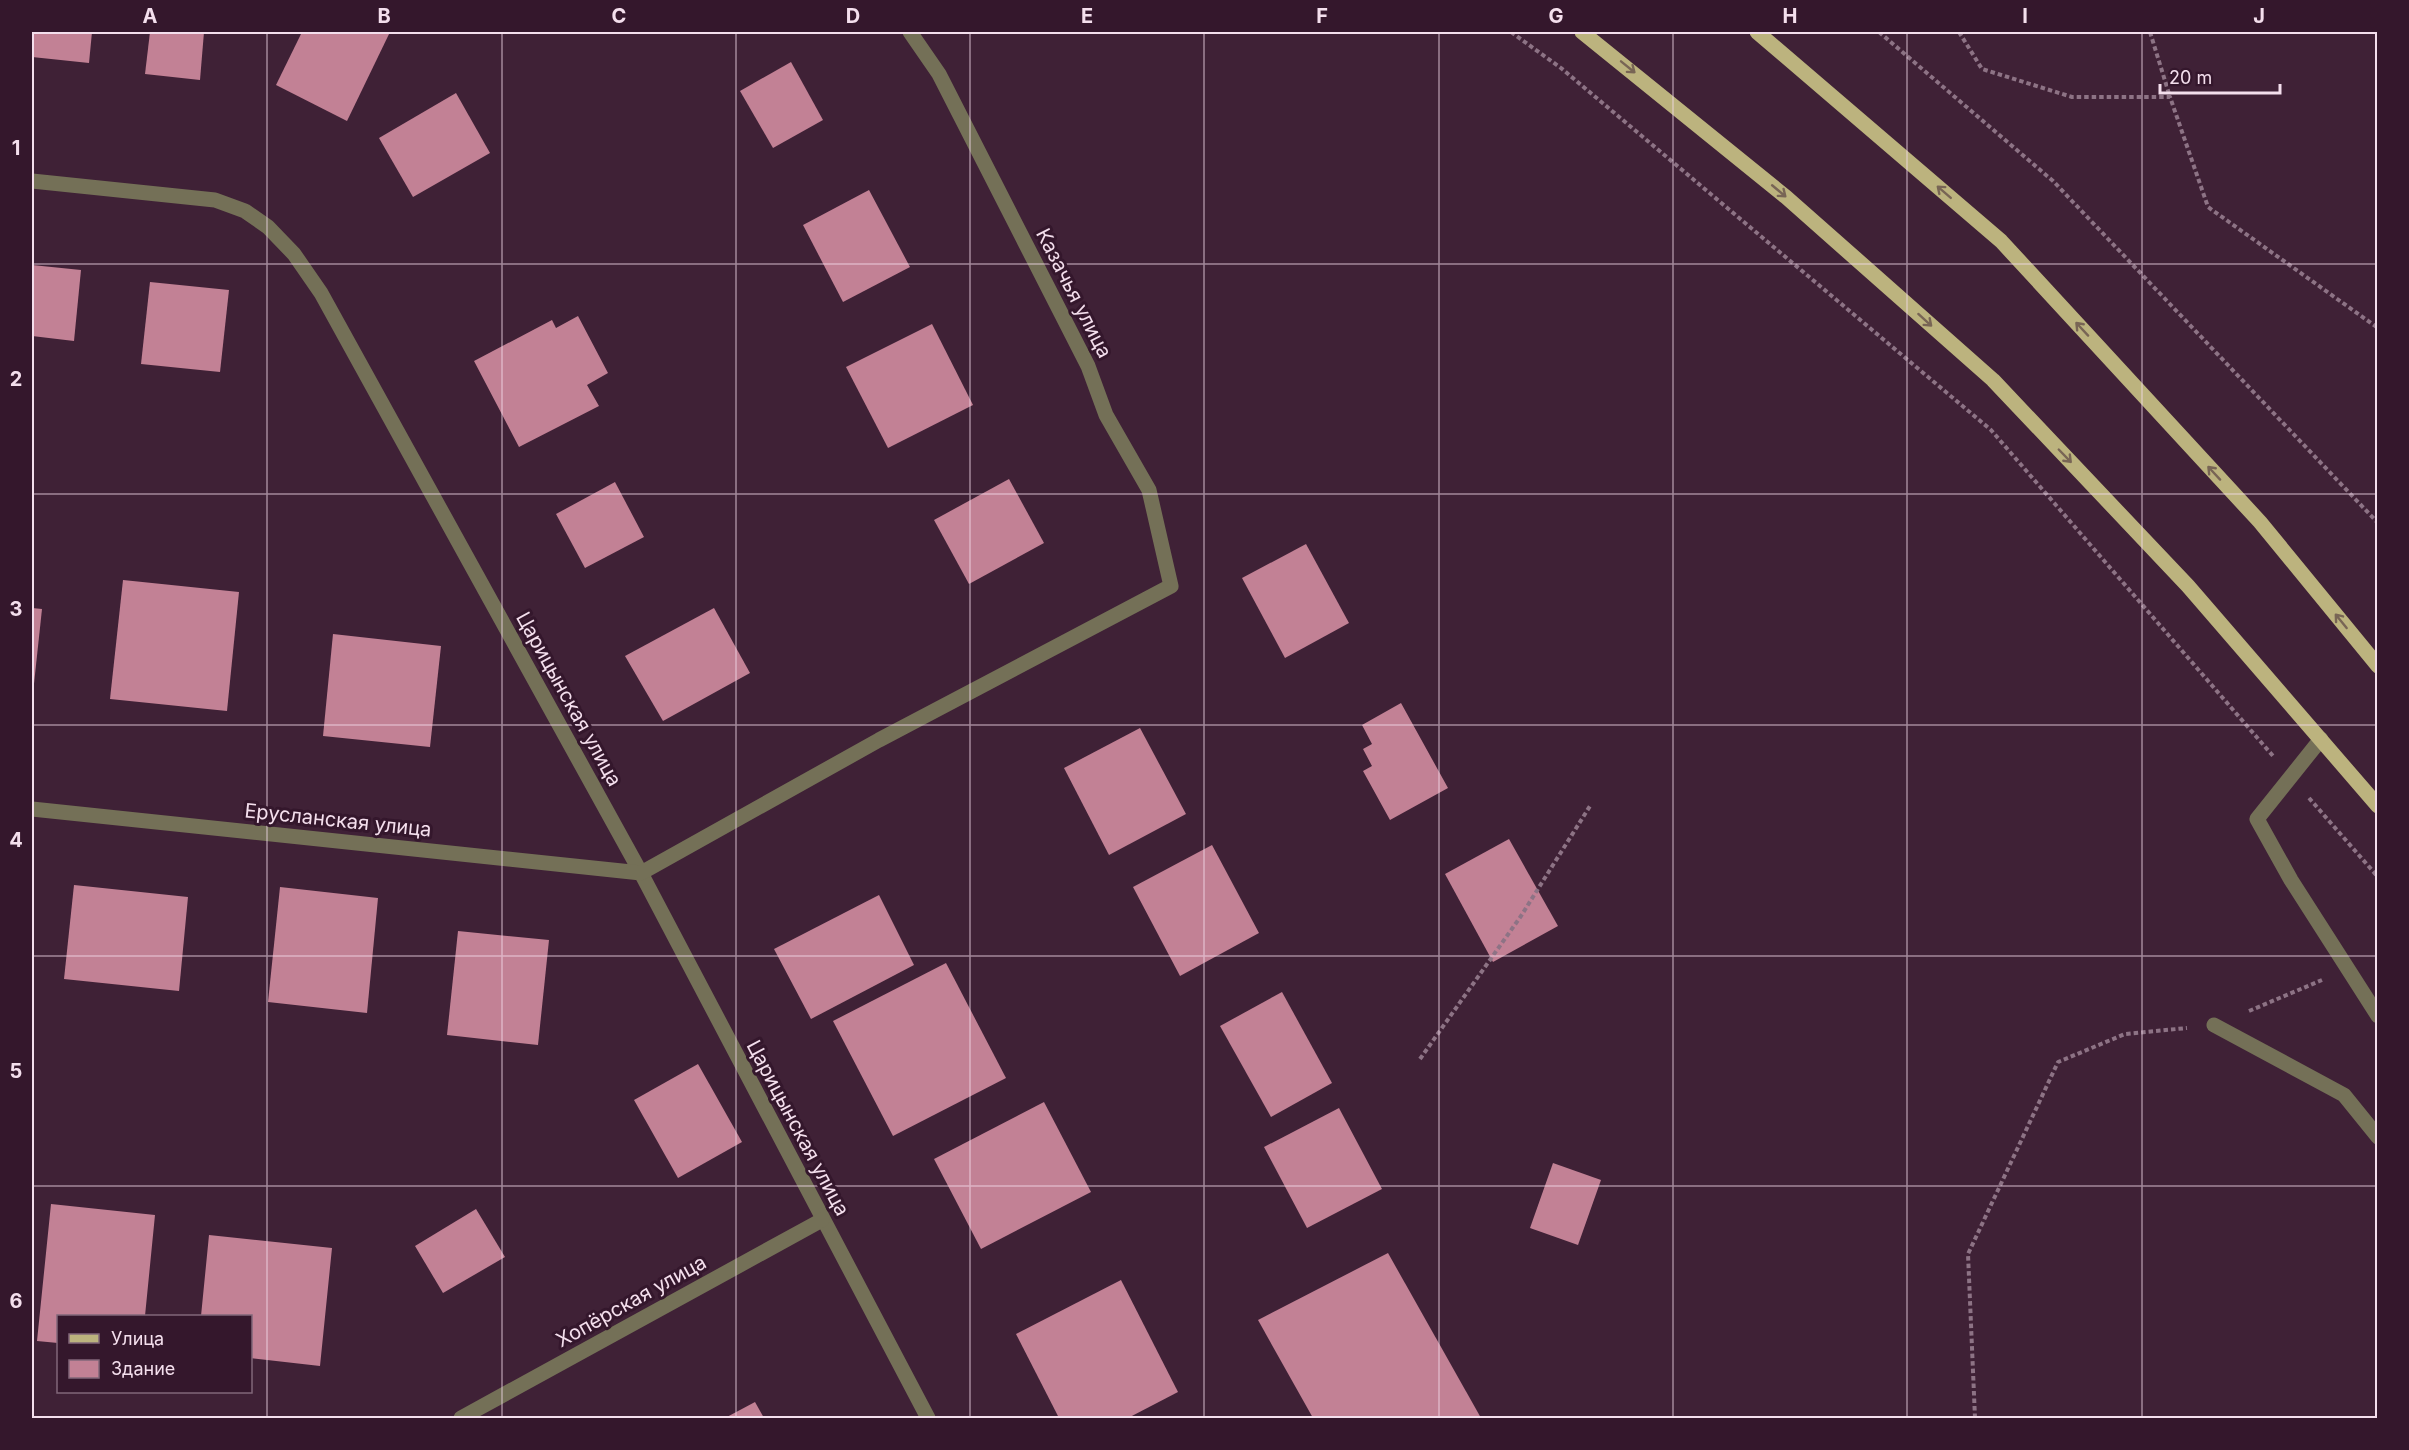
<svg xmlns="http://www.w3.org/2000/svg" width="2409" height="1450" font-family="Inter,sans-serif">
  <rect width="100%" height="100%" fill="#3f2136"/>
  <g fill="#c28195">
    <polygon points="32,32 92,32 89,63 32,57"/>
    <polygon points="150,32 204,32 200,80 145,74"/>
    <polygon points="302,32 390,32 347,121 276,85"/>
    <polygon points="791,62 823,120 773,148 740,91"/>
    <polygon points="456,93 490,153 413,197 379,138"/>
    <polygon points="869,190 910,267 843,302 803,225"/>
    <polygon points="32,265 81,270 74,341 32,336"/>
    <polygon points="150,282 229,290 220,372 141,364"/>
    <polygon points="578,316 608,373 587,385 599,406 519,447 474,361 552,320 556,328"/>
    <polygon points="932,324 973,405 888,448 846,367"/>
    <polygon points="1009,479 1044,543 969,584 934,520"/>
    <polygon points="615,482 644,537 585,568 556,514"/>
    <polygon points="1306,544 1349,623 1285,658 1242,578"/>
    <polygon points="123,580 239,592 227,711 110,699"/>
    <polygon points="32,608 42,609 33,693 32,693"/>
    <polygon points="714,608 750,673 663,721 625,656"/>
    <polygon points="333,634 441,646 430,747 323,736"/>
    <polygon points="1401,703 1448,788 1390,820 1363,771 1372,766 1363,749 1372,744 1362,725"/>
    <polygon points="1140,728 1186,814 1109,855 1064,768"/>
    <polygon points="1509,839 1558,926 1493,962 1445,874"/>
    <polygon points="1212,845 1259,933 1180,976 1133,887"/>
    <polygon points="74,885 188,897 179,991 64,979"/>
    <polygon points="280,887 378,898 367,1013 268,1002"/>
    <polygon points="879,895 914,965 811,1019 774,949"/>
    <polygon points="458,931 549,940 538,1045 447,1035"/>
    <polygon points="946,963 1006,1078 893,1136 833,1021"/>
    <polygon points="1282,992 1332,1083 1271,1117 1220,1026"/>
    <polygon points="698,1064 742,1142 678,1178 634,1100"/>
    <polygon points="1044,1102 1091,1192 981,1249 934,1159"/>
    <polygon points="1339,1108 1382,1189 1307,1228 1264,1147"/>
    <polygon points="1553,1163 1601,1180 1578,1245 1530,1228"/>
    <polygon points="51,1204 155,1215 145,1316 58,1316 58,1343 37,1341"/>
    <polygon points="476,1209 505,1257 443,1293 415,1246"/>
    <polygon points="209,1235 332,1248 320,1366 250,1358 250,1316 201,1316"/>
    <polygon points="1388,1253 1481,1418 1313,1418 1258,1320"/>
    <polygon points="1121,1280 1178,1392 1128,1418 1059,1418 1016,1334"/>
    <polygon points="755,1402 764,1418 725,1418"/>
  </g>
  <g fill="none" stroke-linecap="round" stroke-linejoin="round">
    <g stroke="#8d7385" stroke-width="4" stroke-dasharray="4.5 3" stroke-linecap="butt">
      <polyline points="1511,32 1561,68 1991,430 2273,756"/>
      <polyline points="1879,32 2053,181 2378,523"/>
      <polyline points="1959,32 1982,69 2072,97 2170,97 2208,207 2378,328"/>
      <polyline points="2150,32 2170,97"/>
      <polyline points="2309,798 2378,877"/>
      <polyline points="2249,1011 2322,980"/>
      <polyline points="1420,1059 1521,916 1590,806"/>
      <polyline points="1975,1418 1968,1254 2058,1062 2125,1034 2187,1028"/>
    </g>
    <g stroke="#747057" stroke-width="15">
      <polyline points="32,181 215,200 245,211 268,227 294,254 321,293 641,873 928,1418"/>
      <polyline points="2321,739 2257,819 2291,880 2378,1016"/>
      <polyline points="32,809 641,873 879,740 1171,586 1149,490 1106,415 1088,366 939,74 910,32"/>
      <polyline points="2214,1025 2344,1095 2378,1137"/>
      <polyline points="461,1418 822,1220"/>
    </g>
    <g stroke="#bcb37e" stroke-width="15">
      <polyline points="1582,32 1786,197 1993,380 2188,586 2378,806"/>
      <polyline points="1757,32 2001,241 2260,522 2378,666"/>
    </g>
  </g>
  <defs><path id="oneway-shaft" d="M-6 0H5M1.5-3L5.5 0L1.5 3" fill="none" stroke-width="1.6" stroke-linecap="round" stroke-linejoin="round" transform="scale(1.5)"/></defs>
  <g stroke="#786555">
    <use href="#oneway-shaft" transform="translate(1628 67) rotate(39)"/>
    <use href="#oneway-shaft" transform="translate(1779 191) rotate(40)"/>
    <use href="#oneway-shaft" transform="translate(1944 192) rotate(-139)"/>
    <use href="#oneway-shaft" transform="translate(1925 320) rotate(42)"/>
    <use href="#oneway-shaft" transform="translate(2082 329) rotate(-133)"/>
    <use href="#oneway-shaft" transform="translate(2065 456) rotate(46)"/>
    <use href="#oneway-shaft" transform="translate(2214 473) rotate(-133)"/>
    <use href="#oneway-shaft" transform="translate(2341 621) rotate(-129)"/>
  </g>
  <path fill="none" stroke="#f4dfed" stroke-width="1.5" stroke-opacity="0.55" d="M267 32V1418M502 32V1418M736 32V1418M970 32V1418M1204 32V1418M1439 32V1418M1673 32V1418M1907 32V1418M2142 32V1418M32 264H2378M32 494H2378M32 725H2378M32 956H2378M32 1186H2378"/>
  <g text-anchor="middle" stroke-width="6" stroke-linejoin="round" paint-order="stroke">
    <g font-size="20" fill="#f4dfed" stroke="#34172c">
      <text transform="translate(1074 293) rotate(63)" y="7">Казачья улица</text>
      <text transform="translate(569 699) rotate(61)" y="7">Царицынская улица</text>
      <text transform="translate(338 820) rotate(6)" y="7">Ерусланская улица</text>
      <text transform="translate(798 1128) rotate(62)" y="7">Царицынская улица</text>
      <text transform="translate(631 1301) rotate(-29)" y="7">Хопёрская улица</text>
    </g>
  </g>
  <rect width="2409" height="1450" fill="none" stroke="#34172c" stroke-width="66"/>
  <rect x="57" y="1315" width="195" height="78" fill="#34172c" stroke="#816779" stroke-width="1.5"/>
  <rect x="69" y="1334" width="30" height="9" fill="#bcb37e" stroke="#816779" stroke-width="1.5"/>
  <text x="111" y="1345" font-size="18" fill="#f4dfed">Улица</text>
  <rect x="69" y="1360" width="30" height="18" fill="#c28195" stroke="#816779" stroke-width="1.5"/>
  <text x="111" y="1375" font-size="18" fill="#f4dfed">Здание</text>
  <path d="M2160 84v9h120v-9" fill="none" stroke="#f4dfed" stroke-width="3"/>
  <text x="2169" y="84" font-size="18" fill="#f4dfed" stroke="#34172c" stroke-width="4.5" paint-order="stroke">20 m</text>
  <rect x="33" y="33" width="2343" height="1384" fill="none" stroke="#f4dfed" stroke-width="2"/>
  <g font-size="20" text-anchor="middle" font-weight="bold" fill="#f4dfed">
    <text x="150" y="23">A</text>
    <text x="384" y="23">B</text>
    <text x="619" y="23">C</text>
    <text x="853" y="23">D</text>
    <text x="1087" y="23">E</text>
    <text x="1322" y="23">F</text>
    <text x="1556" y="23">G</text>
    <text x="1790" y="23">H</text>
    <text x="2025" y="23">I</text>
    <text x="2259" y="23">J</text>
    <text x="16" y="155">1</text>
    <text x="16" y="386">2</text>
    <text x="16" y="616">3</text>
    <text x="16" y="847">4</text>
    <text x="16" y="1078">5</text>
    <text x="16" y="1308">6</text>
  </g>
</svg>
